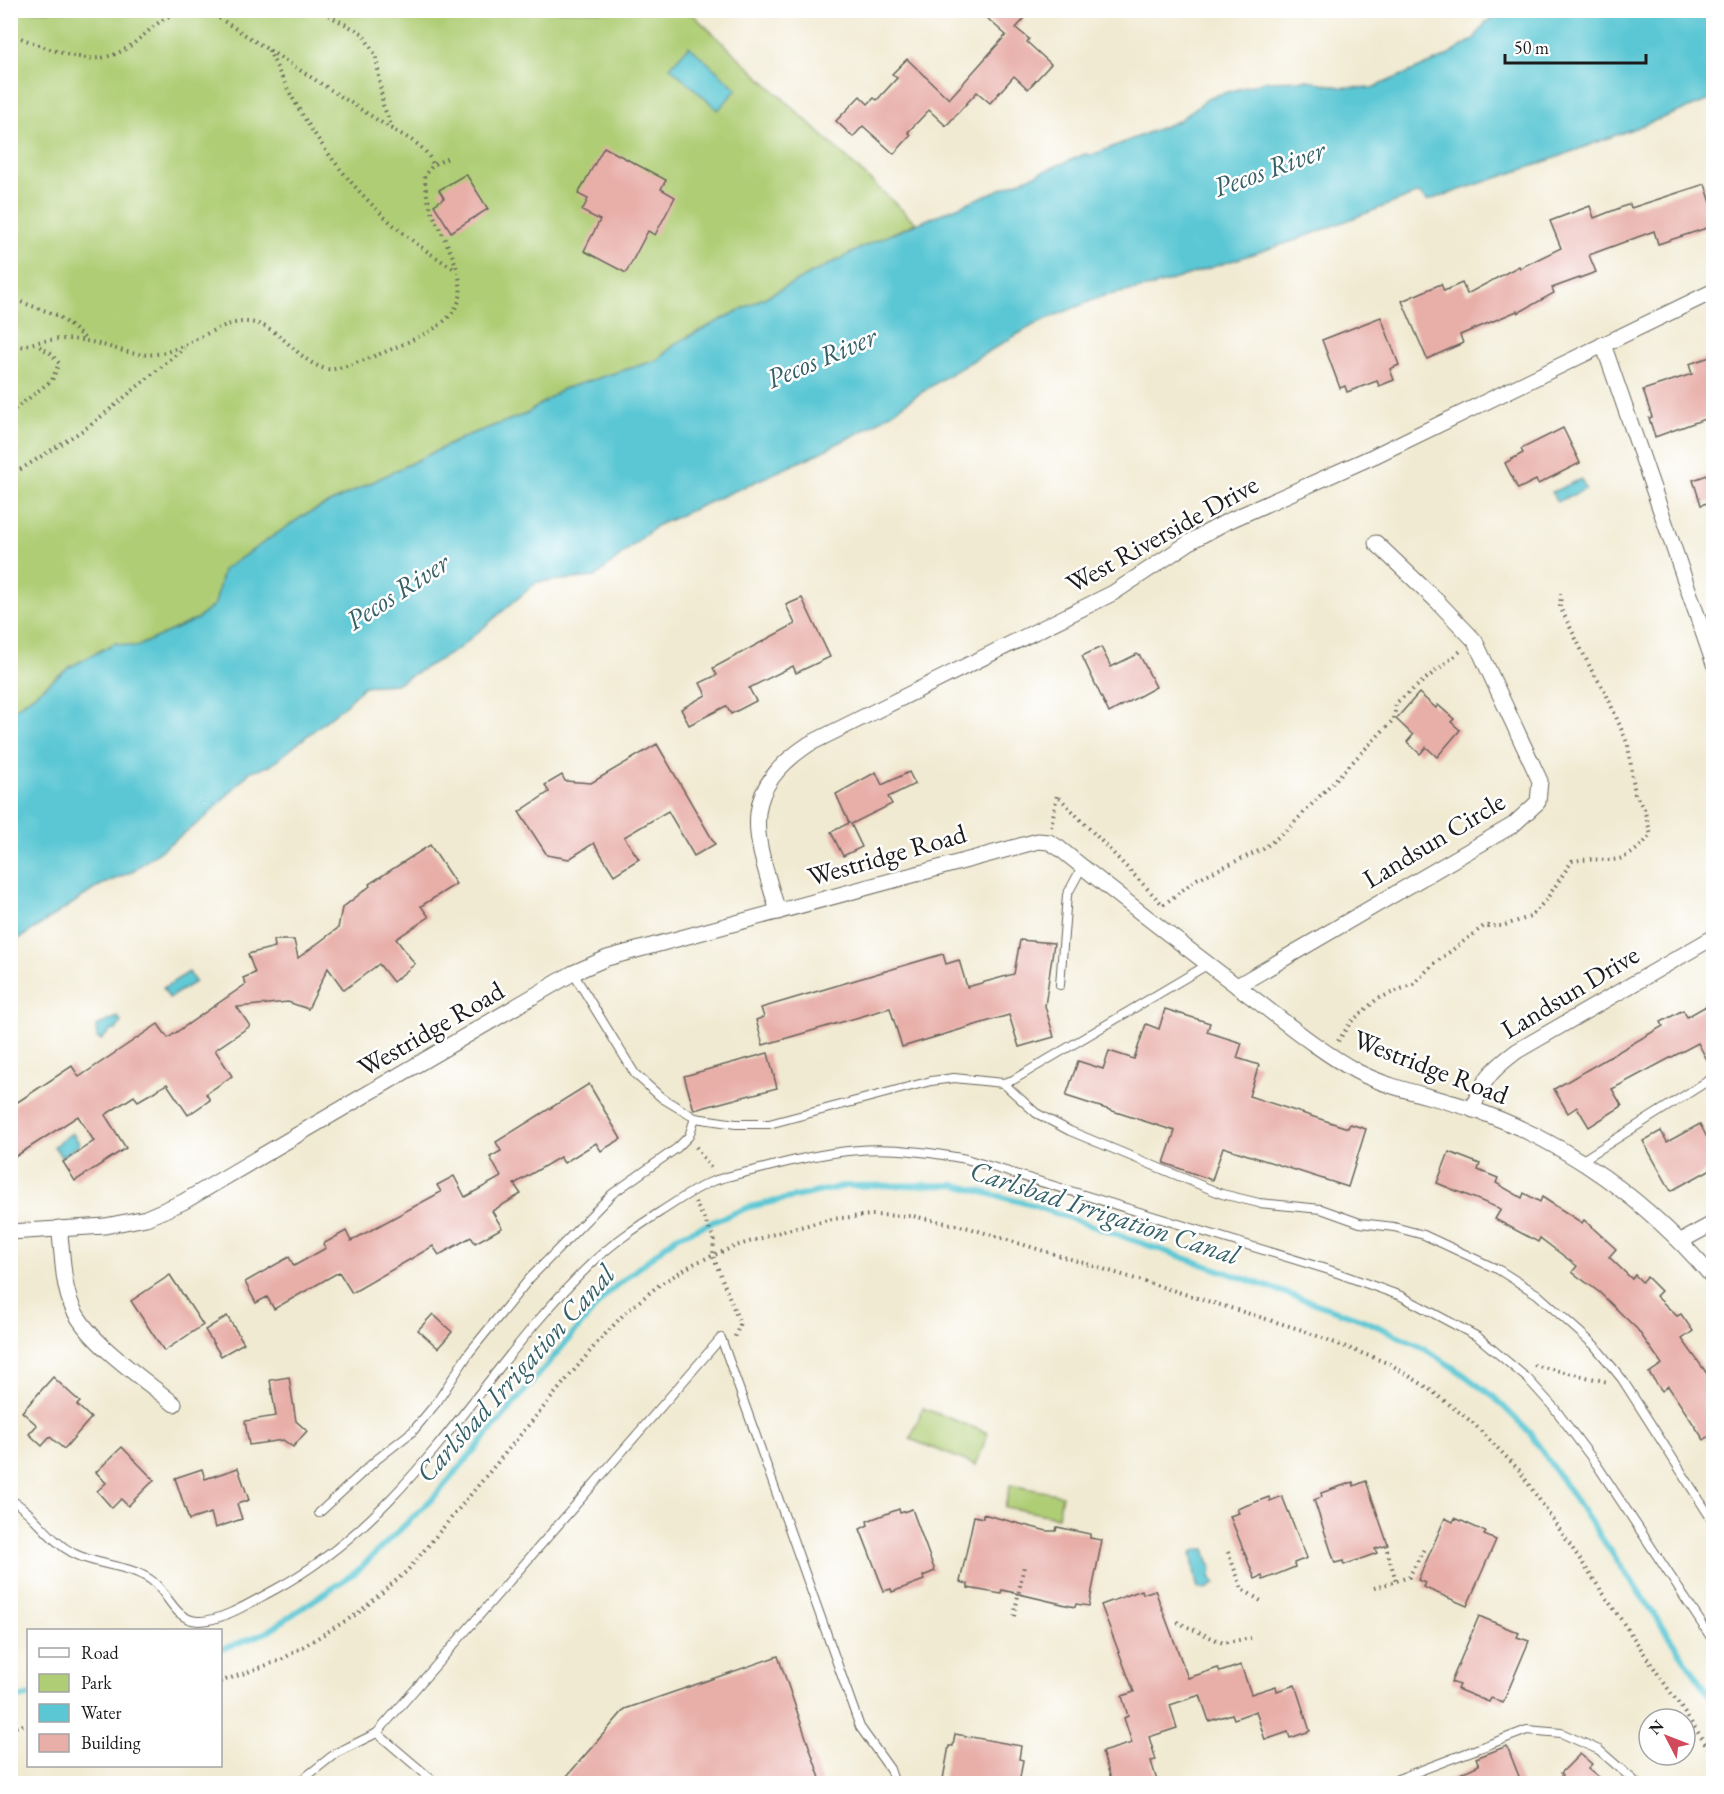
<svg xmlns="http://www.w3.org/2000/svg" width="1724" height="1794" font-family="'EB Garamond',serif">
  <rect width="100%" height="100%" fill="#fff"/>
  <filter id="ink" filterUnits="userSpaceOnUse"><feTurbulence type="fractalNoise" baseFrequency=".0167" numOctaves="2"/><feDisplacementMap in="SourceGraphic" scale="12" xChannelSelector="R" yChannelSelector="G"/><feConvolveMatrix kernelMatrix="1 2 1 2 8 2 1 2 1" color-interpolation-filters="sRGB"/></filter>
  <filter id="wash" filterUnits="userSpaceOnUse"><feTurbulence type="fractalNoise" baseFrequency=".008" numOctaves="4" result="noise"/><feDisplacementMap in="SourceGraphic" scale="24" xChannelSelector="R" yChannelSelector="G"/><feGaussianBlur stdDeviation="1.35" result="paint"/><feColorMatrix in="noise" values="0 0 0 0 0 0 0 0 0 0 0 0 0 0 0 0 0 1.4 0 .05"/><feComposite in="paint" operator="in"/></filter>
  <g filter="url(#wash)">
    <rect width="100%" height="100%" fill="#f1ead2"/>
    <g fill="#afcd74" stroke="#667448" stroke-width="1.5">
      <polygon points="11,11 689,11 916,223 873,242 678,342 657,360 563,389 526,414 469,435 303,516 224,570 215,604 197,619 136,647 115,643 70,667 11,712"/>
      <polygon points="923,1408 988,1433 976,1465 910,1439"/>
      <polygon points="1010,1485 1062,1495 1058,1517 1005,1507"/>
    </g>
    <g fill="#5bc7d4" stroke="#3c7278" stroke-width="1.5">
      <polygon points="1508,10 1713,11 1713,99 1536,165 1427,201 1419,193 1296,240 1151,287 1103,296 1037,323 945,377 870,427 815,455 656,526 595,577 537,582 457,650 396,684 364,686 345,705 270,766 251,771 205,818 131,872 99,886 11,944 11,712 70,667 115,643 136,647 197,619 215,604 223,570 303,516 469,435 526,414 563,389 657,360 678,342 873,242 1085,154 1092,155 1178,121 1210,97 1267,81 1307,80 1340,87 1372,88 1445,57 1474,39 1486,22"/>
      <polygon points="689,46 737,89 718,110 670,67"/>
      <polygon points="1581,479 1586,489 1557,502 1552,492"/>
      <polygon points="189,972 195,982 169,998 163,988"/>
      <polygon points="118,1017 121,1022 116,1030 110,1031 101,1040 97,1038 96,1026"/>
      <polygon points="72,1133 80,1144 61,1157 54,1146"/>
      <path d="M1199 1549H1205L1212 1571 1210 1577 1216 1583 1206 1589 1198 1588C1194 1576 1194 1565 1191 1553Z"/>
    </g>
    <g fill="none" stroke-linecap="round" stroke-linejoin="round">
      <g stroke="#5bc7d4" stroke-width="6">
        <polyline points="220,1650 265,1633 356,1572 436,1495 608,1293 676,1237 749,1207 845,1186 956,1185 1032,1205 1366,1321 1420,1346 1460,1372 1495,1398 1529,1432 1714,1702"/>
        <polyline points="10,1699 28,1696"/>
      </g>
    </g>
    <g id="blocks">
      <g fill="#e8aea8">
        <polygon points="995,10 1015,10 1024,19 1016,28 1029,39 1027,42 1051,64 1028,89 1014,76 990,103 977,92 946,126 929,110 908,132 911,135 894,154 863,126 853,137 836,121 860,96 868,104 874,98 877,100 897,78 892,74 907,59 949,99 1006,35 988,19"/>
        <polygon points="604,147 666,180 661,189 675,197 655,235 648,231 626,273 584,251 600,220 582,211 588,199 578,194"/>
        <polygon points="466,174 488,209 451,232 434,205 444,198 439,190"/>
        <polygon points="1705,184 1713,209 1713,226 1658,244 1654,231 1589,255 1596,272 1552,288 1554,293 1518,313 1517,311 1460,335 1463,343 1427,359 1402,301 1441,284 1444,291 1462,283 1467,294 1519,266 1520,268 1561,248 1550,221 1590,206 1594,218 1630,204 1631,208"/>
        <polygon points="1381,317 1399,365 1390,369 1394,380 1379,386 1377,381 1347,392 1345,386 1340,388 1322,340"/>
        <polygon points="1713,356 1713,416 1655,437 1649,418 1652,417 1643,390 1692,374 1689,364"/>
        <polygon points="1563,428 1580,463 1538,484 1536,480 1518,489 1505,463 1523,453 1521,449"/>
        <polygon points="1713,473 1713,501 1701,505 1693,480"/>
        <polygon points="802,598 830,657 796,673 793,666 749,688 756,701 731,714 726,706 689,725 681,709 706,695 700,683 717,675 713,668 795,624 786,605"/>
        <polygon points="1101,647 1111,667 1137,654 1140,656 1156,687 1109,713 1082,656"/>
        <polygon points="1419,693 1436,708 1438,705 1454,719 1451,722 1460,730 1437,757 1426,747 1420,754 1407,742 1413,735 1396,719"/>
        <polygon points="657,744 715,844 694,856 668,811 624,837 639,859 614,875 594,843 569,859 547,855 519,812 549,792 545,785 562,775 565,781 591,783"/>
        <polygon points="876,772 882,785 909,772 915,784 888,797 892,804 851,824 862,847 843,856 831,832 849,823 836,794"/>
        <polygon points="430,845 456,884 421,906 429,917 396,939 415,964 393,982 379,964 344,990 328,968 308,1009 288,1002 237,1007 250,1026 215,1050 232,1076 206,1094 210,1100 188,1115 167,1084 138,1101 134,1096 105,1115 126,1148 75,1181 63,1162 94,1141 78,1116 10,1160 10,1107 72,1066 79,1077 158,1024 168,1038 246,984 243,978 255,973 248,954 275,947 274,940 294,940 298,958 338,928 342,908 370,886 369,884"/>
        <polygon points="1020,940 1054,943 1045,1006 1054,1037 1019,1047 1009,1015 902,1047 890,1008 763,1045 756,1020 764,1017 761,1008 943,954 946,964 959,960 967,987 1014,974"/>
        <polygon points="1706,1006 1713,1018 1713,1071 1698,1043 1612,1089 1622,1106 1589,1127 1577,1107 1568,1113 1554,1089 1663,1026 1661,1022 1683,1010 1687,1017"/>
        <polygon points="1165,1009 1210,1023 1207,1032 1242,1043 1237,1058 1259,1065 1249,1096 1348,1128 1350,1124 1366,1129 1348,1187 1223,1147 1212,1180 1164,1163 1175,1131 1066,1096 1078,1061 1103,1069 1109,1051 1134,1059 1146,1024 1159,1029"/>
        <polygon points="768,1053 777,1088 694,1110 684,1076"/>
        <polygon points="589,1084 621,1139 601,1151 596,1143 564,1163 560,1157 514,1184 521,1194 492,1211 502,1228 475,1243 471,1237 439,1255 433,1246 352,1293 339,1272 274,1309 267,1297 256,1303 245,1282 289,1257 294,1266 326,1248 323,1244 346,1231 351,1241 441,1192 437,1185 454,1176 465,1197 501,1177 490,1157 501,1151 496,1142"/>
        <polygon points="1700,1124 1713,1149 1713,1168 1671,1191 1643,1141 1661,1131 1667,1142"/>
        <polygon points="1449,1152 1480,1164 1478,1170 1498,1178 1496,1183 1522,1198 1524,1193 1540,1202 1542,1197 1582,1223 1584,1220 1616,1249 1609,1257 1632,1279 1635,1275 1642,1282 1647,1277 1661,1291 1656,1296 1677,1316 1681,1314 1693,1331 1682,1339 1713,1382 1713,1433 1704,1440 1668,1386 1662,1391 1649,1373 1662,1364 1637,1329 1599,1292 1572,1272 1577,1266 1540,1238 1538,1242 1495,1219 1501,1209 1437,1183"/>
        <polygon points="170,1275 203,1325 164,1351 131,1301"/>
        <polygon points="433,1314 452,1332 438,1348 418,1330"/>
        <polygon points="227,1316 244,1343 221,1356 205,1330"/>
        <polygon points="53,1377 80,1402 77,1405 91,1418 64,1449 50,1437 42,1446 29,1434 37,1425 22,1412"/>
        <polygon points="289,1377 296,1421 307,1431 293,1447 283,1440 249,1445 245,1421 276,1416 270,1380"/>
        <polygon points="122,1447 154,1480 128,1506 121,1499 112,1508 97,1491 106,1483 96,1472"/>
        <polygon points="238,1468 249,1500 237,1504 242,1519 215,1528 211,1513 189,1520 175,1478 202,1469 205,1479"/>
        <polygon points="1366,1481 1388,1545 1375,1549 1377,1553 1344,1565 1343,1561 1335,1563 1314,1500 1322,1497 1321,1493 1353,1482 1354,1486"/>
        <polygon points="1282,1496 1307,1558 1294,1563 1295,1567 1263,1580 1262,1576 1255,1579 1230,1516 1239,1513 1237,1509 1269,1497 1270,1501"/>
        <polygon points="899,1509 900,1513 912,1509 935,1571 923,1576 924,1580 892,1592 891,1589 884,1591 860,1529 868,1525 867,1521"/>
        <polygon points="983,1514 1047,1531 1056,1531 1057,1527 1090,1534 1090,1538 1102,1540 1089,1606 1076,1604 1075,1607 1002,1590 1001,1594 968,1588 968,1584 960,1582 974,1516 983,1518"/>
        <polygon points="1445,1518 1453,1522 1455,1518 1486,1532 1484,1535 1496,1540 1467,1606 1423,1587 1425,1583 1418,1580"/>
        <polygon points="1142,1590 1143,1594 1155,1590 1188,1678 1218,1668 1220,1672 1241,1665 1251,1694 1276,1686 1277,1691 1295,1685 1310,1731 1290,1738 1288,1732 1265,1740 1256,1711 1234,1719 1232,1714 1209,1721 1200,1695 1170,1705 1177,1728 1149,1737 1156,1760 1151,1761 1158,1784 1113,1784 1102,1752 1132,1743 1124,1718 1128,1716 1122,1696 1134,1692 1101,1605"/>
        <polygon points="1479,1616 1519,1633 1517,1637 1529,1641 1503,1703 1491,1698 1489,1702 1457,1689 1459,1685 1451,1682"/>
        <polygon points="778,1656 822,1784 560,1784 625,1709"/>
        <polygon points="955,1734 1021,1746 1019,1759 1023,1760 1019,1784 947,1784 947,1780 943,1779 949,1746 953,1746"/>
        <polygon points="1507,1746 1522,1784 1439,1784 1479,1765 1476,1758"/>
        <polygon points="1580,1754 1592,1764 1588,1768 1607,1784 1556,1784 1563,1775 1561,1773"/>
      </g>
    </g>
  </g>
  <g filter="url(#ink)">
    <use href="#blocks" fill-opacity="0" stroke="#67645c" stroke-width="1.5"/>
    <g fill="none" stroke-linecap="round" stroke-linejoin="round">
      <defs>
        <g id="lane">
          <polyline points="573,973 635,1074 662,1098 695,1118 736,1124 769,1124 931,1081 954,1078 1003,1083 1013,1080 1207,965"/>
          <polyline points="1060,985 1067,895 1082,867"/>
          <polyline points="1003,1083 1036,1113 1070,1131 1222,1194 1259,1203 1321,1209 1360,1223 1394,1227 1424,1235 1499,1270 1537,1294 1594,1345 1622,1379 1714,1523"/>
          <polyline points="1581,1161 1714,1077"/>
          <path d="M10 1499C35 1513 48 1540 73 1553 97 1566 128 1564 151 1580 168 1592 174 1620 198 1621 221 1622 255 1600 274 1590 415 1514 482 1367 594 1261 614 1242 637 1227 660 1212 676 1202 694 1189 711 1182 729 1175 750 1172 768 1167 846 1146 887 1144 966 1159L1329 1270 1401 1296 1478 1337 1528 1379 1555 1409 1597 1465 1714 1642"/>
          <polyline points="319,1513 376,1460 413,1431 437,1402 469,1353 530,1278 612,1194 677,1148 689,1136 695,1118"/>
          <polyline points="377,1733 437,1784"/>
          <polyline points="297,1784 336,1753 377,1733 721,1338 860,1727 890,1769 895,1784"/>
          <polyline points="1385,1784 1527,1730 1561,1733 1599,1750 1638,1784"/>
        </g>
        <g id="street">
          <polyline points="1603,344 1714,664"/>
          <path d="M778 912C757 839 734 794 809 744L1113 593 1193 540 1226 522 1374 456 1714 291"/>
          <polyline points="1237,986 1513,825 1538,802 1540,781 1475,641 1438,602 1376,543"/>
          <path d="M1473 1110C1481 1080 1493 1069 1517 1051L1714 937"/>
          <path d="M59 1228C63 1253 62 1283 72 1306 88 1343 143 1378 174 1404"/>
          <path d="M10 1232 105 1226 146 1218 183 1202 573 973 607 958 1038 841 1049 842 1059 848C1121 898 1185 947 1249 995 1284 1021 1318 1050 1356 1071 1392 1090 1434 1096 1472 1109 1567 1141 1649 1202 1714 1279"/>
          <polyline points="1681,1241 1714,1223"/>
        </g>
      </defs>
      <use href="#lane" stroke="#67645c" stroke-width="10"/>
      <use href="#street" stroke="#67645c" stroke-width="17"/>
      <g stroke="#67645c" stroke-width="4" stroke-dasharray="1.5 4.5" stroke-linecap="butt">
        <path d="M318 10 362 33 376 56 383 105 393 130C409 138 427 147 433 165"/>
        <path d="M10 34C35 43 73 61 100 58 134 53 145 28 171 15 185 8 202 12 216 16L393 130"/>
        <path d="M269 50C307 138 371 221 455 269"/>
        <polyline points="10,298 57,315 87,340"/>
        <path d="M10 351C38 339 70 335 99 344 119 349 135 357 156 354 188 350 215 322 245 322 280 322 295 361 326 369 341 373 420 338 435 328 446 321 457 310 460 297 464 265 438 232 429 203 426 194 426 185 424 176L433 165 448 158"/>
        <polyline points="10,413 52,380 59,363 50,353 37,345"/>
        <polyline points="10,476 91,425 184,348"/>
        <polyline points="1051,827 1057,795 1163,905 1197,879 1263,849 1288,829 1394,719 1396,703 1463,649"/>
        <path d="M1338 1041 1351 1022 1377 999 1413 984 1435 963 1484 926H1502L1530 917 1546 900 1572 861C1613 855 1618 872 1651 835L1644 809 1635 794 1628 745 1605 691 1592 671 1560 607 1561 594"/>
        <polyline points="696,1147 712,1170"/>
        <polyline points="695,1202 714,1238 713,1256 740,1324 734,1339"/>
        <polyline points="1534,1365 1608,1382"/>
        <polyline points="1387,1550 1396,1581"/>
        <polyline points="1228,1552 1242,1589 1261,1601"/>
        <polyline points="1374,1588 1409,1577 1424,1549"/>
        <polyline points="1014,1616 1024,1566"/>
        <polyline points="1177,1622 1223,1643 1251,1638"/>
        <polyline points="220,1682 281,1660 357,1614 407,1571 597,1343 625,1313 659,1285 695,1263 736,1246 784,1231 832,1219 870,1215 913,1216 969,1228 1299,1329 1390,1364 1425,1386 1472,1422 1519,1470 1714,1756"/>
        <polyline points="10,1728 28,1724"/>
      </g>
      <use href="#lane" stroke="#fff" stroke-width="8"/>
      <use href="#street" stroke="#fff" stroke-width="15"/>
    </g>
  </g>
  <g text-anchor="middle" stroke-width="5" stroke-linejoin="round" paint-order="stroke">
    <g font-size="27" fill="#1c1c1c" stroke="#fff">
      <text transform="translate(1162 534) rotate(-29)" y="9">West Riverside Drive</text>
      <text transform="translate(1434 840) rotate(-31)" y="9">Landsun Circle</text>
      <text transform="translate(887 855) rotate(-16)" y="9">Westridge Road</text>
      <text transform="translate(1570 992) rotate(-31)" y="9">Landsun Drive</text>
      <text transform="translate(431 1029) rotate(-30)" y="9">Westridge Road</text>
      <text transform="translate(1431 1067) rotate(21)" y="9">Westridge Road</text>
    </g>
    <g font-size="28" font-style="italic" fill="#356066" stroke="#fff">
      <text transform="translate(1269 168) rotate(-20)" y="10">Pecos River</text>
      <text transform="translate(821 357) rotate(-23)" y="10">Pecos River</text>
      <text transform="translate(397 591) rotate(-33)" y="10">Pecos River</text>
      <text transform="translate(1105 1212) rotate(18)" y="10">Carlsbad Irrigation Canal</text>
      <text transform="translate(515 1373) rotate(-48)" y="10">Carlsbad Irrigation Canal</text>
    </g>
  </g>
  <rect width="1724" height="1794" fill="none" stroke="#fff" stroke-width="36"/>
  <rect x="27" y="1629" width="195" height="138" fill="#ffffff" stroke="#a4a4a4" stroke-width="1.5"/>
  <rect x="39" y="1648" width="30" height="9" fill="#ffffff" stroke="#a4a4a4" stroke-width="1.5"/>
  <text x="81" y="1659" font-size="18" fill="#1c1c1c">Road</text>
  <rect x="39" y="1674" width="30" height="18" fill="#afcd74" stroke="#a4a4a4" stroke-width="1.5"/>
  <text x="81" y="1689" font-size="18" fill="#1c1c1c">Park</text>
  <rect x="39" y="1704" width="30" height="18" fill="#5bc7d4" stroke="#a4a4a4" stroke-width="1.5"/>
  <text x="81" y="1719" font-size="18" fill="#1c1c1c">Water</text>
  <rect x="39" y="1734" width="30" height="18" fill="#e8aea8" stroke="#a4a4a4" stroke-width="1.5"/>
  <text x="81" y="1749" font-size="18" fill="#1c1c1c">Building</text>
  <g transform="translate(1667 1737) rotate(312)"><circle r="28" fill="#ffffff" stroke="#a4a4a4" stroke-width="1.5"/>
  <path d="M0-4.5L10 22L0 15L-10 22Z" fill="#d1495b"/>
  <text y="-9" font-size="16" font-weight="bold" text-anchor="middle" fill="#1c1c1c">N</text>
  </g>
  <path d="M1505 54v9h141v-9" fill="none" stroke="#1c1c1c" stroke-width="3"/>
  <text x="1514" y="54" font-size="18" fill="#1c1c1c" stroke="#ffffff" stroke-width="4.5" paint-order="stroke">50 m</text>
</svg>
